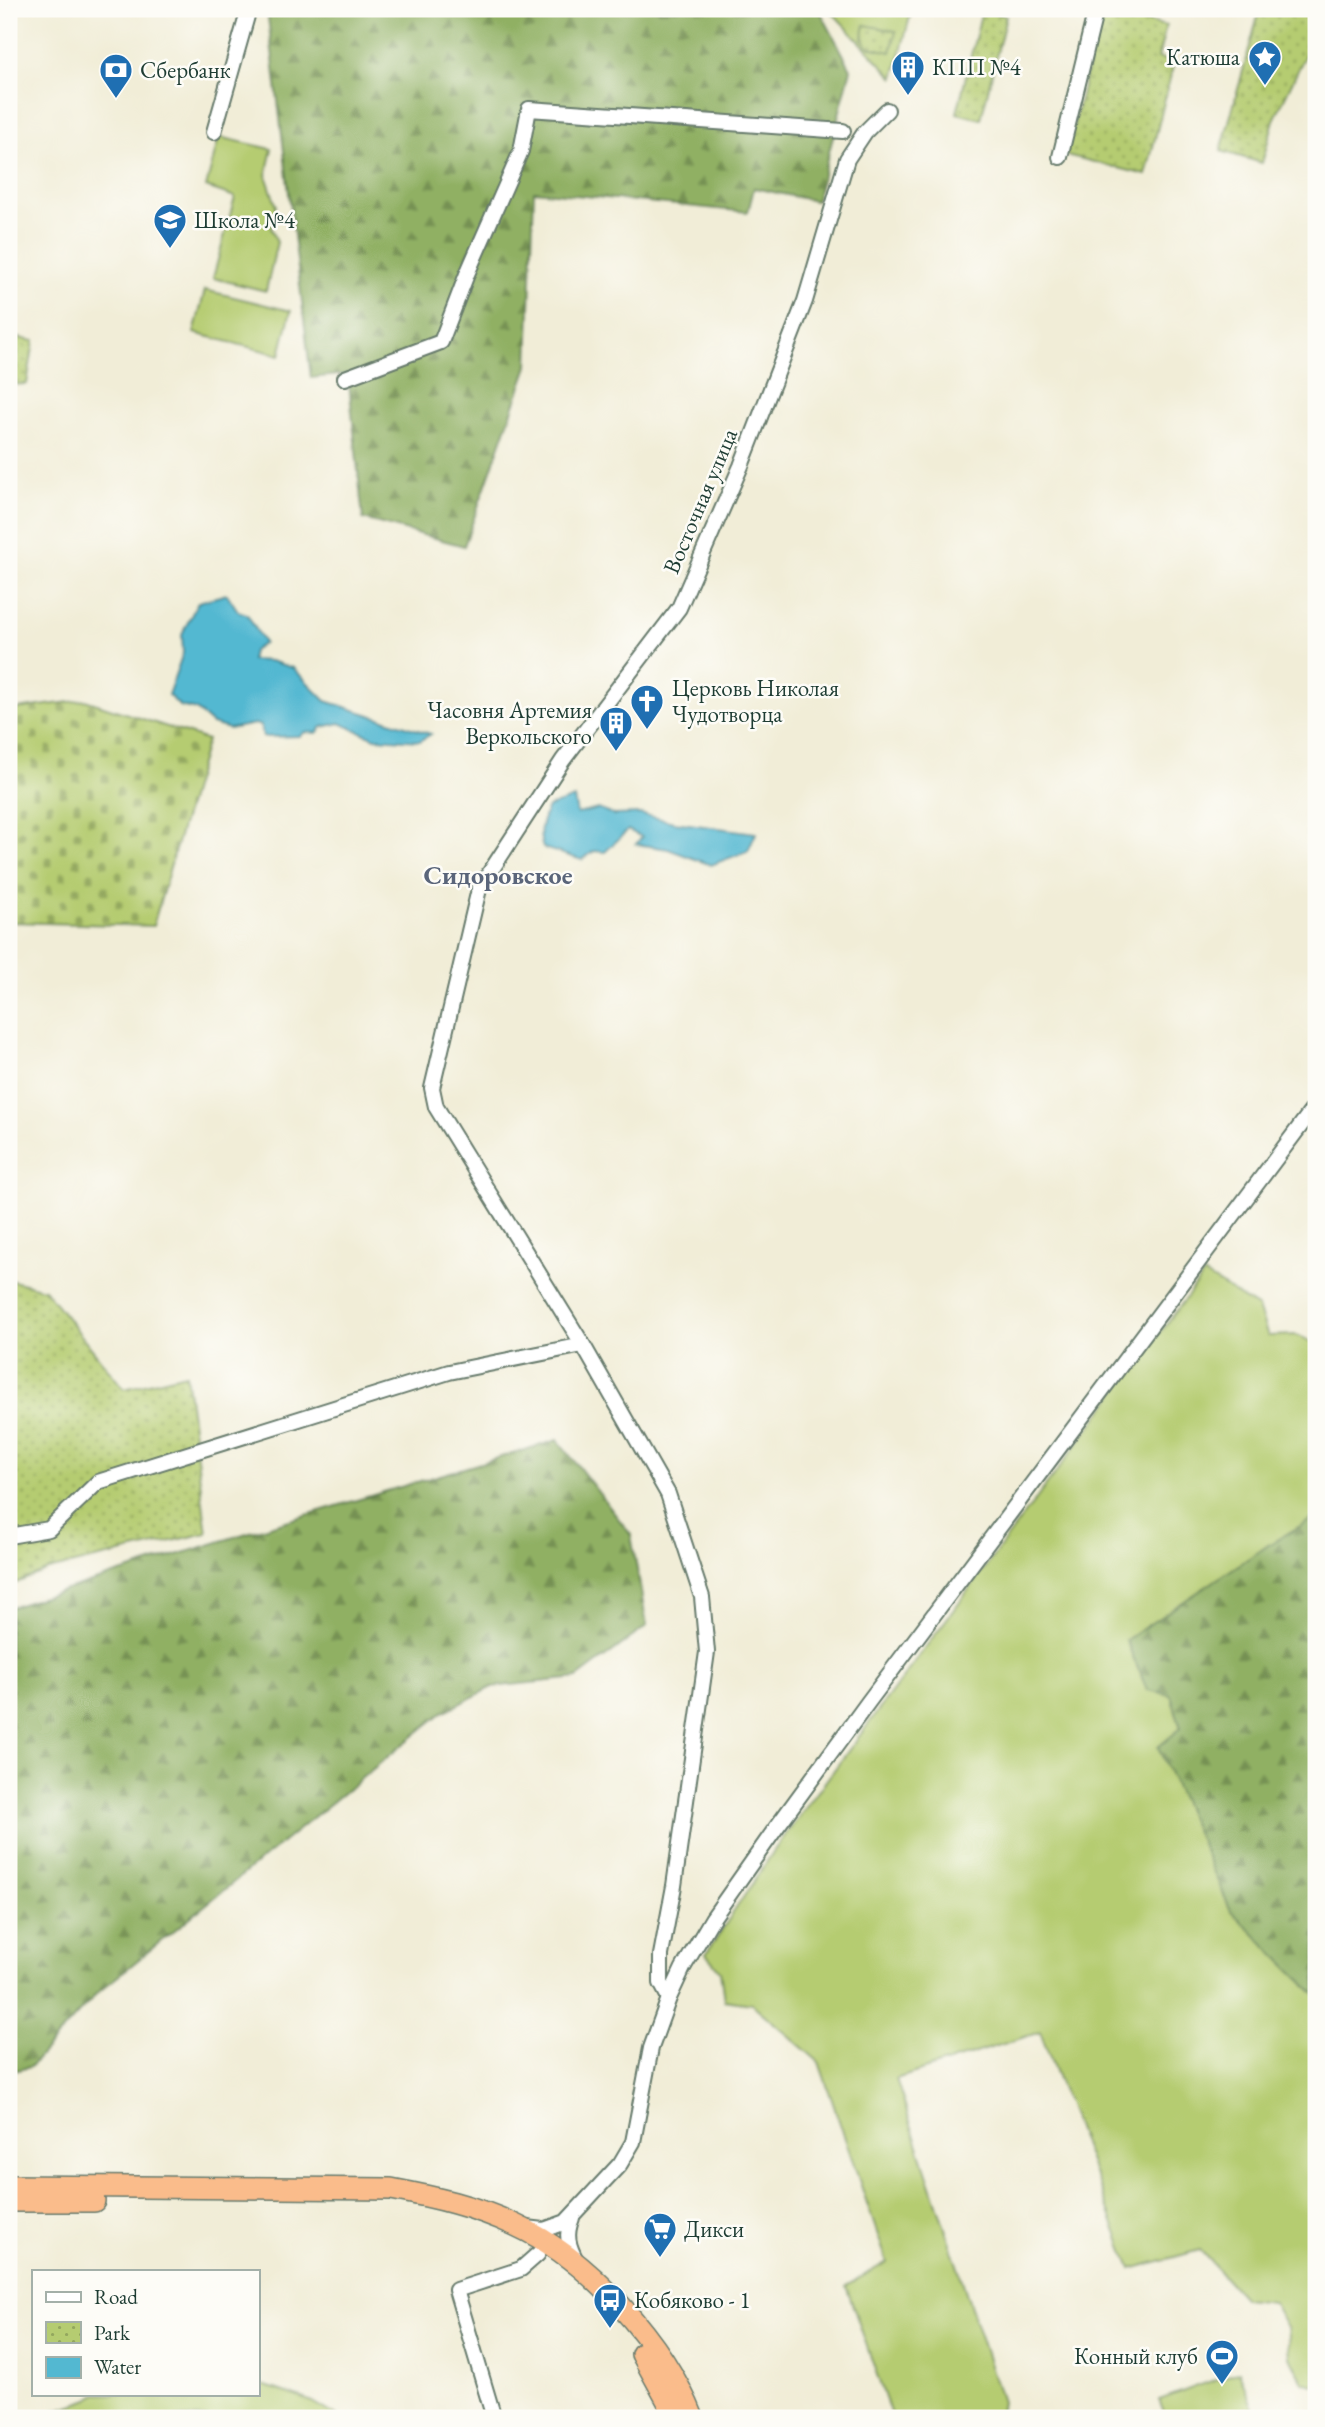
<svg xmlns="http://www.w3.org/2000/svg" width="1325" height="2427" font-family="'EB Garamond',serif">
  <defs>
    <pattern id="forest-firs" width="22" height="20" patternUnits="userSpaceOnUse" patternTransform="scale(1.75)"><rect width="22" height="20" fill="#90b063"/><path d="M5 1l3.5 6h-7zM16 11l3.5 6h-7z" fill="#759052"/></pattern>
    <pattern id="cemetery-stones" width="16" height="16" patternUnits="userSpaceOnUse" patternTransform="scale(1.75)"><rect width="16" height="16" fill="#b5cc71"/><path d="M2 7V4a2 2 0 0 1 4 0v3zM10 15v-3a2 2 0 0 1 4 0v3z" fill="#93a75e"/></pattern>
    <pattern id="park-dots" width="8" height="8" patternUnits="userSpaceOnUse" patternTransform="scale(1.75)"><rect width="8" height="8" fill="#b5cc71"/><path d="M2 2h.1M6 6h.1" fill="none" stroke="#93a75e" stroke-width="1.8" stroke-linecap="round"/></pattern>
  </defs>
  <rect width="100%" height="100%" fill="#fdfcf7"/>
  <filter id="ink" filterUnits="userSpaceOnUse"><feTurbulence type="fractalNoise" baseFrequency=".0143" numOctaves="2"/><feDisplacementMap in="SourceGraphic" scale="14" xChannelSelector="R" yChannelSelector="G"/><feConvolveMatrix kernelMatrix="1 2 1 2 8 2 1 2 1" color-interpolation-filters="sRGB"/></filter>
  <filter id="wash" filterUnits="userSpaceOnUse"><feTurbulence type="fractalNoise" baseFrequency=".00686" numOctaves="4" result="noise"/><feDisplacementMap in="SourceGraphic" scale="28" xChannelSelector="R" yChannelSelector="G"/><feGaussianBlur stdDeviation="1.57" result="paint"/><feColorMatrix in="noise" values="0 0 0 0 0 0 0 0 0 0 0 0 0 0 0 0 0 1.4 0 .05"/><feComposite in="paint" operator="in"/></filter>
  <g filter="url(#wash)">
    <rect width="100%" height="100%" fill="#f1edd7"/>
    <g fill="#b5cc71" stroke="#6a8452" stroke-width="2">
      <polygon points="829,9 912,9 894,78"/>
      <polygon points="219,137 272,149 266,175 276,205 271,228 277,242 266,291 213,278 235,197 206,187"/>
      <polygon points="205,290 291,311 280,355 194,333"/>
      <polygon points="1204,1274 1258,1308 1268,1336 1297,1335 1316,1344 1316,1517 1273,1542 1126,1640 1171,1694 1181,1729 1316,1995 1316,2386 1303,2382 1290,2357 1287,2327 1273,2302 1244,2299 1200,2250 1131,2269 1040,2032 896,2079 1002,2402 999,2418 892,2418 846,2286 887,2262 819,2062 752,2004 724,2000 720,1971 706,1954 775,1849"/>
      <polygon points="1239,2371 1253,2409 1227,2418 1166,2418 1159,2400"/>
      <polygon points="257,2383 313,2402 340,2418 35,2418 89,2399 96,2394 257,2394"/>
    </g>
    <g fill="url(#forest-firs)" stroke="#58764c" stroke-width="2">
      <polygon points="267,9 819,9 851,69 816,201 754,188 748,212 534,191 528,366 464,546 363,519 348,374 311,378"/>
      <polygon points="558,1440 631,1535 647,1626 577,1678 492,1687 443,1712 96,1994 30,2067 9,2072 9,1608 266,1527"/>
      <polygon points="1316,1517 1316,1995 1231,1911 1158,1747 1181,1728 1171,1695 1147,1690 1126,1640 1273,1542"/>
    </g>
    <polygon fill="url(#cemetery-stones)" stroke="#6a8452" stroke-width="2" points="85,700 207,740 153,926 9,922 9,710"/>
    <g fill="url(#park-dots)" stroke="#6a8452" stroke-width="2">
      <polygon points="1260,9 1316,9 1310,45 1274,120 1262,163 1221,151"/>
      <polygon points="982,10 1006,16 981,119 957,113"/>
      <polygon points="1102,10 1166,26 1158,58 1174,62 1146,175 1066,155"/>
      <polygon points="865,25 896,31 891,52 869,47 862,39"/>
      <polygon points="9,336 34,341 27,384 9,385"/>
      <polygon points="9,1280 44,1289 124,1389 186,1374 207,1533 48,1570 9,1586"/>
    </g>
    <g fill="#53b8d1" stroke="#397a82" stroke-width="2">
      <polygon points="227,594 238,611 247,614 264,643 253,651 251,660 270,661 293,668 326,701 431,734 420,741 375,738 340,723 322,727 317,733 305,732 300,736 263,737 261,726 255,724 229,729 212,724 196,710 180,706 168,695 183,653 182,634 198,602"/>
      <path d="M574 798 577 814 598 809 614 815 640 814 674 822 756 833 748 851 711 865 668 849 636 844 642 837 628 830 605 852 594 851 582 860 543 848C537 832 542 822 548 807Z"/>
    </g>
  </g>
  <g filter="url(#ink)">
    <g fill="none" stroke-linecap="round" stroke-linejoin="round">
      <defs>
        <g id="minor">
          <polyline points="214,132 249,9"/>
          <polyline points="1060,157 1096,9"/>
          <polyline points="345,378 441,342 467,274 521,151 529,109 843,131"/>
          <polyline points="9,1536 49,1529 98,1482 449,1372 583,1345"/>
          <polyline points="669,1998 661,1983 661,1955 674,1886 707,1652 702,1597 668,1494 583,1345 436,1107 432,1088 479,889 563,760 679,608 741,466 805,301 847,159 865,132 887,110"/>
          <path d="M572 2218C565 2235 568 2246 577 2262"/>
          <polyline points="527,2228 544,2230 566,2222 620,2164 633,2142 651,2048 669,1998 683,1968 712,1919 776,1828 869,1701 1316,1105"/>
          <polyline points="494,2418 456,2290 521,2269 538,2254"/>
        </g>
        <g id="highway">
          <path d="M9 2186 391 2189C434 2197 475 2206 515 2225 588 2258 664 2343 693 2418"/>
          <polyline points="9,2201 94,2201"/>
          <polyline points="642,2354 677,2418"/>
        </g>
      </defs>
      <use href="#minor" stroke="#687b6d" stroke-width="18"/>
      <use href="#highway" stroke="#687b6d" stroke-width="24"/>
      <use href="#minor" stroke="#fff" stroke-width="14"/>
      <use href="#highway" stroke="#fabc8b" stroke-width="21"/>
    </g>
  </g>
  <defs>
    <symbol id="sight-pin" viewBox="-11 -11 22 30"><path d="M0 17L-7.5 6A9.5 9.5 0 1 1 7.5 6Z" fill="#1f6fb2" stroke="#fdfcf7"/><path d="M0-6L1.8-2.2L6-1.7L2.9 1.2L3.7 5.4L0 3.3L-3.7 5.4L-2.9 1.2L-6-1.7L-1.8-2.2Z" fill="#fff"/></symbol>
    <symbol id="building-pin" viewBox="-11 -11 22 30"><path d="M0 17L-7.5 6A9.5 9.5 0 1 1 7.5 6Z" fill="#1f6fb2" stroke="#fdfcf7"/><path d="M-4-6H4V6H1V3H-1V6H-4ZM-2.5-4.3h1.7v1.8h-1.7ZM.8-4.3h1.7v1.8H.8ZM-2.5-1h1.7V.8h-1.7ZM.8-1h1.7V.8H.8Z" fill="#fff"/></symbol>
    <symbol id="bank-pin" viewBox="-11 -11 22 30"><path d="M0 17L-7.5 6A9.5 9.5 0 1 1 7.5 6Z" fill="#1f6fb2" stroke="#fdfcf7"/><path d="M-6-4H6V4H-6ZM0-2.3a2.3 2.3 0 1 0 0 4.6a2.3 2.3 0 1 0 0-4.6Z" fill="#fff"/></symbol>
    <symbol id="school-pin" viewBox="-11 -11 22 30"><path d="M0 17L-7.5 6A9.5 9.5 0 1 1 7.5 6Z" fill="#1f6fb2" stroke="#fdfcf7"/><path d="M0-5L7-2L0 1L-7-2ZM-4 1L0 2.5L4 1V4Q0 6-4 4Z" fill="#fff"/></symbol>
    <symbol id="church-pin" viewBox="-11 -11 22 30"><path d="M0 17L-7.5 6A9.5 9.5 0 1 1 7.5 6Z" fill="#1f6fb2" stroke="#fdfcf7"/><path d="M-1.2-6h2.4v3.5h3.3v2.4h-3.3V6h-2.4V-.1h-3.3v-2.4h3.3Z" fill="#fff"/></symbol>
    <symbol id="supermarket-pin" viewBox="-11 -11 22 30"><path d="M0 17L-7.5 6A9.5 9.5 0 1 1 7.5 6Z" fill="#1f6fb2" stroke="#fdfcf7"/><path d="M-6-5.5h2.5l.6 2H6L4.5 2H-2.5L-4.4-4H-6ZM-1.5 3.2a1.3 1.3 0 1 0 .1 0ZM3 3.2a1.3 1.3 0 1 0 .1 0Z" fill="#fff"/></symbol>
    <symbol id="bus-pin" viewBox="-11 -11 22 30"><path d="M0 17L-7.5 6A9.5 9.5 0 1 1 7.5 6Z" fill="#1f6fb2" stroke="#fdfcf7"/><path d="M-5-6H5V4H4V6H2V4H-2V6H-4V4H-5ZM-3.5-4V0h7V-4ZM-3.5 1.2v1.5H-2V1.2ZM2 1.2v1.5H3.5V1.2Z" fill="#fff"/></symbol>
    <symbol id="stadium-pin" viewBox="-11 -11 22 30"><path d="M0 17L-7.5 6A9.5 9.5 0 1 1 7.5 6Z" fill="#1f6fb2" stroke="#fdfcf7"/><path d="M0-5a6.5 5 0 1 0 0 10a6.5 5 0 1 0 0-10ZM-3.5-1.8h7v3.6h-7Z" fill="#fff"/></symbol>
  </defs>
  <g fill-rule="evenodd">
    <use href="#sight-pin" x="1246" y="38" width="38" height="52"/>
    <use href="#building-pin" x="889" y="48" width="38" height="52"/>
    <use href="#bank-pin" x="97" y="51" width="38" height="52"/>
    <use href="#school-pin" x="151" y="201" width="38" height="52"/>
    <use href="#church-pin" x="628" y="682" width="38" height="52"/>
    <use href="#building-pin" x="597" y="704" width="38" height="52"/>
    <use href="#supermarket-pin" x="641" y="2210" width="38" height="52"/>
    <use href="#bus-pin" x="591" y="2281" width="38" height="52"/>
    <use href="#stadium-pin" x="1203" y="2337" width="38" height="52"/>
  </g>
  <g text-anchor="middle" stroke-width="5" stroke-linejoin="round" paint-order="stroke">
    <g font-size="23" fill="#1f3d34" stroke="#fdfcf7" text-anchor="start">
      <text x="1240" y="65" text-anchor="end">Катюша</text>
      <text x="932" y="75">КПП №4</text>
      <text x="140" y="78">Сбербанк</text>
      <text x="194" y="228">Школа №4</text>
      <text x="672" y="696">Церковь Николая<tspan x="672" dy="26">Чудотворца</tspan></text>
      <text x="592" y="718" text-anchor="end">Часовня Артемия<tspan x="592" dy="26">Веркольского</tspan></text>
      <text x="684" y="2237">Дикси</text>
      <text x="634" y="2308">Кобяково - 1</text>
      <text x="1198" y="2364" text-anchor="end">Конный клуб</text>
    </g>
    <g font-size="23" fill="#1f3d34" stroke="#fdfcf7">
      <text transform="translate(700 501) rotate(-67)" y="8">Восточная улица</text>
    </g>
    <g font-size="26" font-weight="bold" fill="#5a657a" stroke="#fdfcf7">
      <text x="498" y="884">Сидоровское</text>
    </g>
  </g>
  <rect width="1325" height="2427" fill="none" stroke="#fdfcf7" stroke-width="35"/>
  <rect x="32" y="2270" width="228" height="126" fill="#fdfcf7" stroke="#a4b0a9" stroke-width="2"/>
  <rect x="46" y="2292" width="35" height="10" fill="#ffffff" stroke="#a4b0a9" stroke-width="2"/>
  <text x="94" y="2304" font-size="21" fill="#1f3d34">Road</text>
  <rect x="46" y="2322" width="35" height="21" fill="url(#park-dots)" stroke="#a4b0a9" stroke-width="2"/>
  <text x="94" y="2340" font-size="21" fill="#1f3d34">Park</text>
  <rect x="46" y="2357" width="35" height="21" fill="#53b8d1" stroke="#a4b0a9" stroke-width="2"/>
  <text x="94" y="2374" font-size="21" fill="#1f3d34">Water</text>
</svg>
